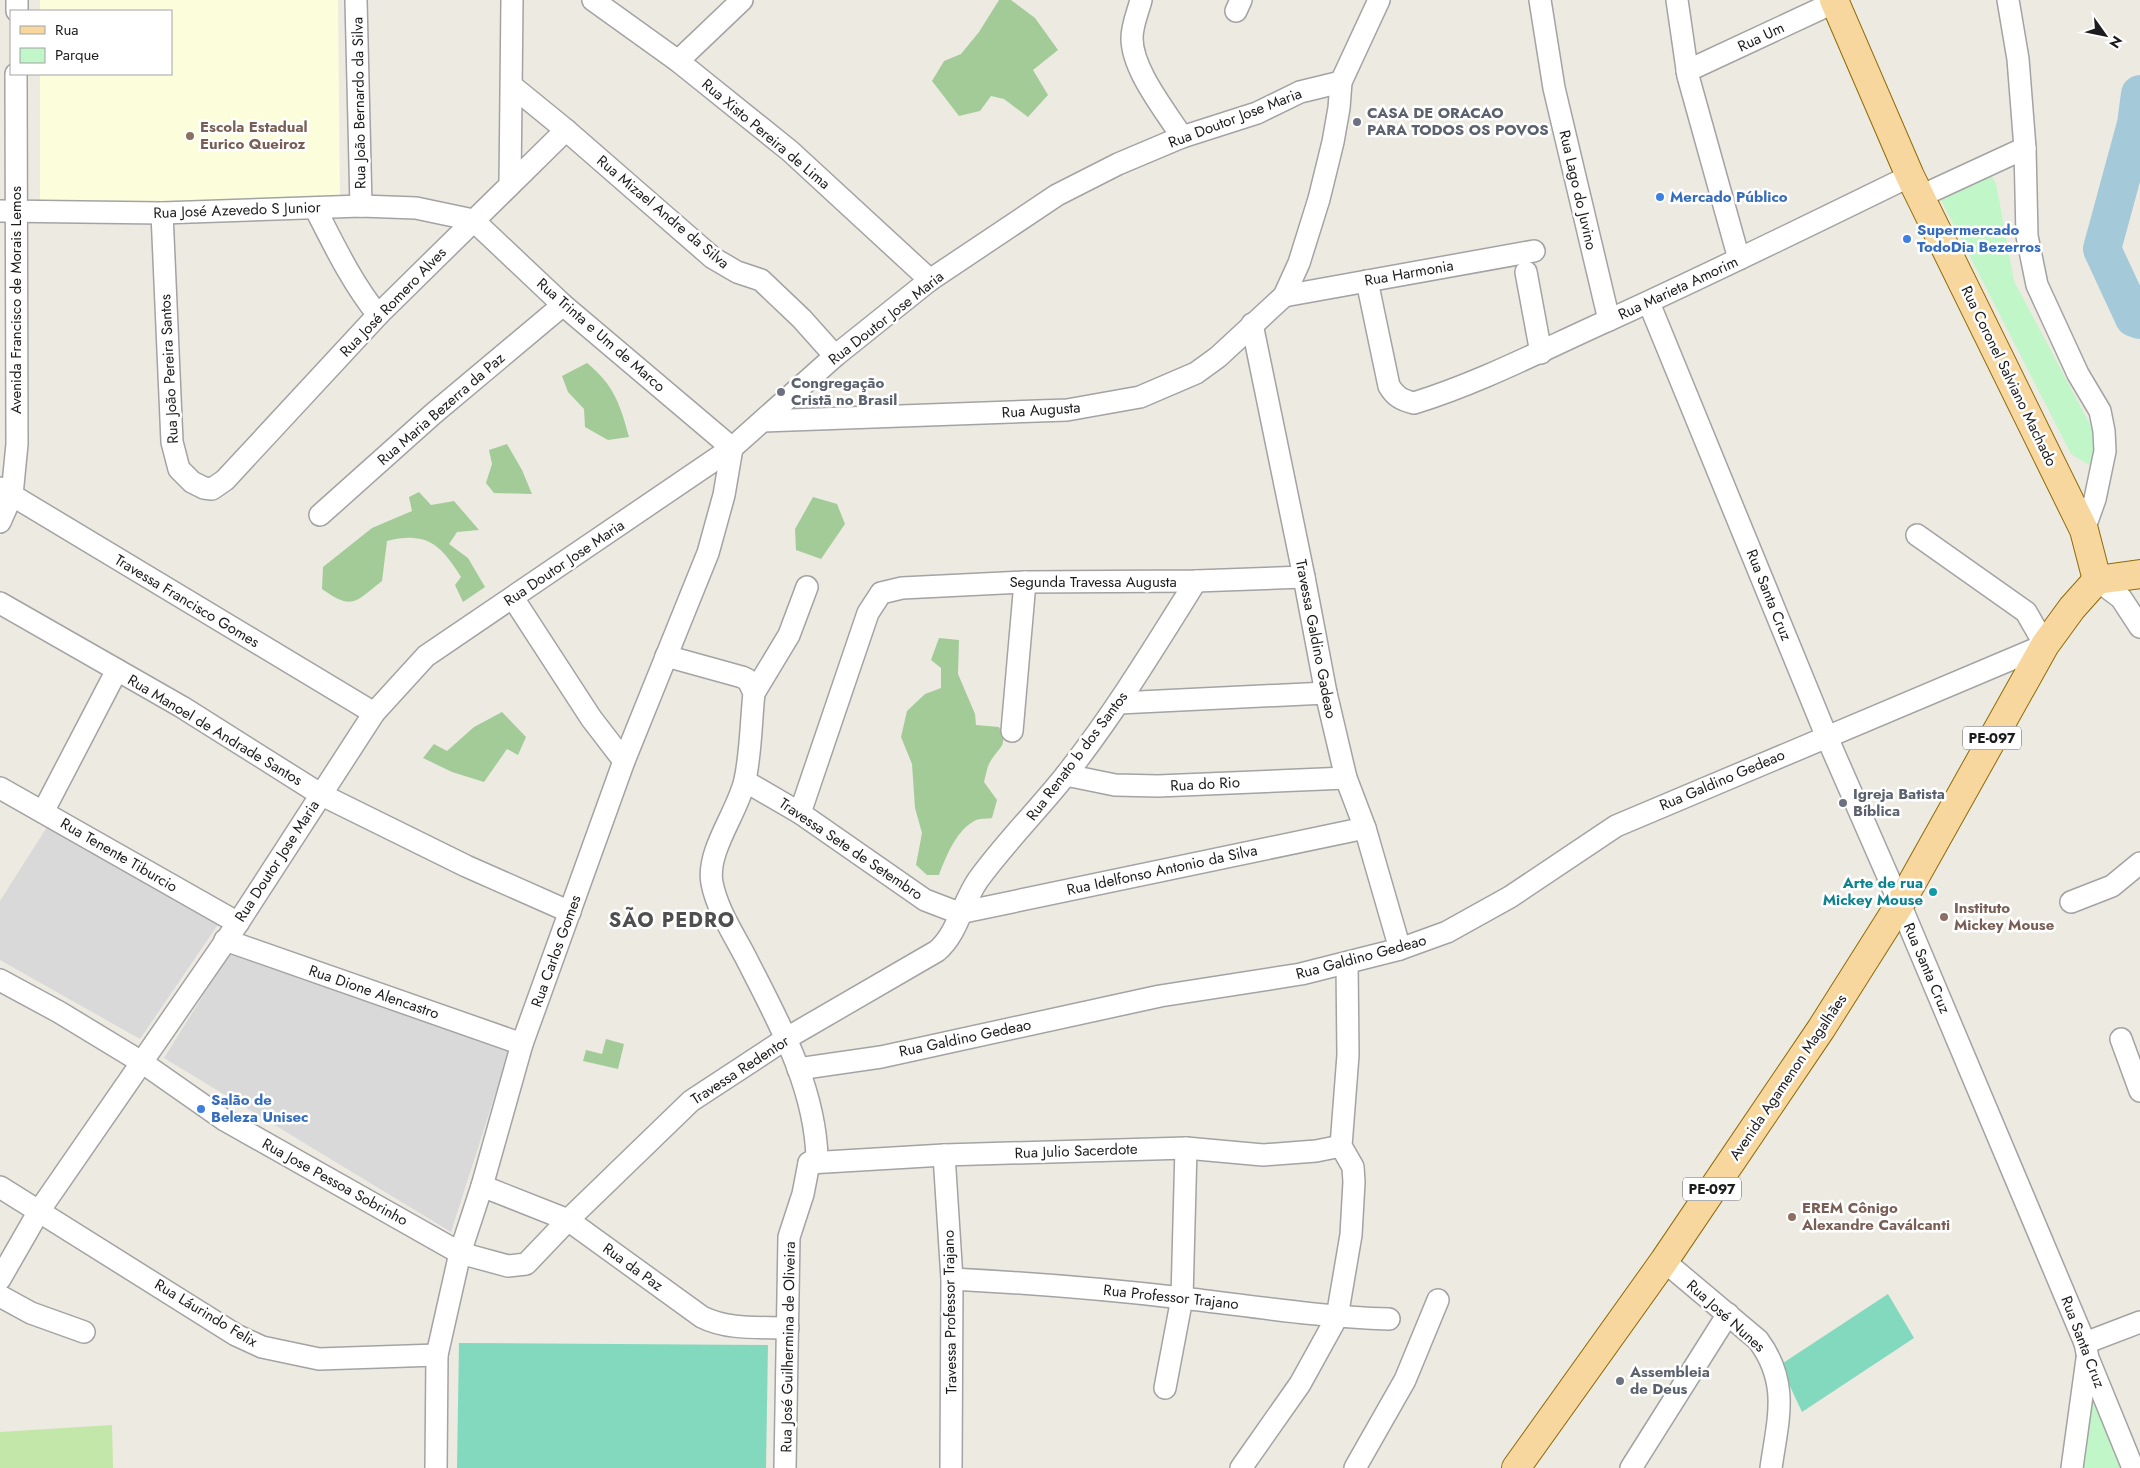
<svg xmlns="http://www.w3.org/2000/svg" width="2140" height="1468" font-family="Jost,sans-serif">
  <rect width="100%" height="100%" fill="#edeae2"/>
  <g fill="#dad9d9">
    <polygon points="47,827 219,923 140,1039 0,960 0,901"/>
    <polygon points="229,954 509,1051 451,1232 164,1058"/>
  </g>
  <polygon fill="#fbfddb" points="40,0 338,0 340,198 40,203 40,74 171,74 171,11 40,11"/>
  <polygon fill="#c3e6a9" points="112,1425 113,1468 0,1468 0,1432"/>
  <g fill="#a3cb98">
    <polygon points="999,0 1011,0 1035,18 1058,50 1033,70 1048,95 1028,117 1004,99 991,96 980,111 959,116 932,81 944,61 961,54 979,32"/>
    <path d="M587 363C614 385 620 404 629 437L608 440 585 427 584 409 568 392 562 376Z"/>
    <polygon points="507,444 522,470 532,494 494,493 486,483 492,464 489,450"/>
    <path d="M419 492 431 505 454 501 479 530 457 532 449 544 468 558 485 587 463 602 455 585 461 577C441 545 427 531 387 541L382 581C355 602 353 611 322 589L323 567 372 528 412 511 409 497Z"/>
    <polygon points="813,497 837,504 845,524 821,559 796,550 795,529"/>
    <path d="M939 638 959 640 958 674 975 714 976 725 999 727C1009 747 999 746 990 762 987 767 986 775 984 782L997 800 992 818C988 819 981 818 976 820 957 829 946 856 939 875H927L916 865 922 833 915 808 912 764 901 737 907 711 925 694 941 688V668L931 660Z"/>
    <polygon points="502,712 526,737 518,755 507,749 484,782 452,772 423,758 434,744 447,751 474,727"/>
    <polygon points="606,1039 624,1044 618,1069 583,1061 586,1050 602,1054"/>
  </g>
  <g fill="#c0f6c8">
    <polygon points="1989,173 1996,183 2014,281 2103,449 2091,466 2071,454 1937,192"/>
    <polygon points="2092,1383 2127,1468 2080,1468"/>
  </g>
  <g fill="#83d9be">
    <polygon points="1888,1294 1914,1338 1802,1412 1780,1365"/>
    <polygon points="459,1343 768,1345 766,1468 457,1468"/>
  </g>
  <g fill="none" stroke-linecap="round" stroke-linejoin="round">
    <polyline stroke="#a4c9d9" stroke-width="38" points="2140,94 2136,124 2102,249 2134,318 2140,320"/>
    <defs>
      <g id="minor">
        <polyline points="356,0 361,206"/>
        <polyline points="593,0 678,61 790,151 930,280"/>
        <path d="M1141 0C1138 12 1132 25 1132 38 1132 70 1165 110 1182 137"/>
        <polyline points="1540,0 1554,88 1609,320"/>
        <polyline points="1677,0 1688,76 1739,259"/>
        <polyline points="2008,0 2018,59 2025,148 2027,236 2037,285 2078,374 2100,411 2104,431 2105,451 2095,499 2084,530"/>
        <polyline points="17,11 17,0"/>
        <polyline points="1236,11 1241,0"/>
        <polyline points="678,61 742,0"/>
        <polyline points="1687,71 1835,2"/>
        <polyline points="512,86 566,130 713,258 737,272 761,280 802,319 835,356"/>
        <polyline points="510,185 512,0"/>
        <polyline points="1921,196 2025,148"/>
        <path d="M315 208C334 245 352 283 378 315"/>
        <polyline points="0,211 162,213 361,206 416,208 473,220 563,305 732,448 724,495 708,553 624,761 522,1044 482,1186 460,1253 437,1355 436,1468"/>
        <polyline points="162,213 172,442 179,469 192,482 204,488 212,489 225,480 378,315 566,130"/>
        <polyline points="1526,272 1541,353"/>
        <path d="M1367 281 1389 386C1395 396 1401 400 1414 403 1482 382 1544 349 1609 320 1710 274 1810 225 1910 176"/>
        <polyline points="1284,296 1534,251"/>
        <polyline points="1649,303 1826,735 1900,904 2085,1343 2088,1358 2133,1468"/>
        <polyline points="1252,324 1304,577 1326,693 1346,778 1365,828 1400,949"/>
        <polyline points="763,421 1067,410 1140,397 1196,373 1218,357 1284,296 1299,263 1319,199 1333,142 1339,108 1341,82 1379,0"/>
        <polyline points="0,488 374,713"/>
        <polyline points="320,515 433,414 563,305"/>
        <polyline points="0,522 12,495 17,444 16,74"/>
        <polyline points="2097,580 2121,598 2140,627"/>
        <polyline points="513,598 591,718 624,761"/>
        <polyline points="0,603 182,707 320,794 466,866 570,912"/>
        <path d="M666 656 742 677 748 680 754 693C751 721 751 752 745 780 738 812 706 851 712 883 717 909 733 933 745 956 777 1019 815 1085 817 1158L809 1163 803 1194 789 1237 785 1468"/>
        <polyline points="754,693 789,635 807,587"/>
        <polyline points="1119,703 1326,693"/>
        <polyline points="1012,731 1025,582"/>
        <polyline points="1066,775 1115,785 1158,786 1346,778"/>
        <polyline points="745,781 800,813 925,900 959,913 1365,828"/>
        <polyline points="0,788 238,923"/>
        <polyline points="43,812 117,670"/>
        <polyline points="800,813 868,613 881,593 902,588 1025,582 1196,581 1304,577"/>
        <polyline points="2071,902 2112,886 2140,863"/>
        <polyline points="225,940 522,1044"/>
        <path d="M0 980 59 1012 143 1063 223 1119 460 1253 508 1266 526 1264 568 1220 691 1101 787 1038 937 951C958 933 962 903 978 880 1004 844 1037 811 1065 776 1114 714 1154 648 1196 581"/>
        <polyline points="2121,1039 2140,1091"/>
        <polyline points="798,1069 881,1057 1160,996 1301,974 1400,949 1447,932 1510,897 1616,826 2045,645 2026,612 1917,535"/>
        <polyline points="944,1155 952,1279 951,1468"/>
        <polyline points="809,1163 944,1155 1186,1148 1263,1155 1316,1151 1341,1146"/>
        <path d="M482 1186 568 1220 702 1317C728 1330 759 1327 788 1328"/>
        <polyline points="0,1187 236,1335 262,1347 319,1359 437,1355"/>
        <path d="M1664 1261 1758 1340C1790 1383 1778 1419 1771 1468"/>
        <polyline points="0,1279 39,1211 238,923 374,713 426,656 732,448 835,356 930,280 1057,195 1118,164 1182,137 1257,113 1300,92 1341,82"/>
        <path d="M952 1279C1029 1283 1105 1289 1182 1298 1251 1306 1319 1317 1389 1319"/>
        <polyline points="0,1296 31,1313 84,1332"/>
        <polyline points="2085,1343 2140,1322"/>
        <polyline points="1165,1388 1182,1298 1186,1148"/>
        <polyline points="1241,1468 1300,1384 1337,1317 1351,1235 1354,1182 1353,1167 1341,1146 1348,1055 1347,963"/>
        <polyline points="1355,1468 1405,1380 1438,1300"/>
        <polyline points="1631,1468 1728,1314"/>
        <polyline points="2072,1468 2087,1359"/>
      </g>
      <g id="major">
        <polyline points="1834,0 1910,176 2084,530 2097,580"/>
        <polyline points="2097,580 2140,574"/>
        <polyline points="1516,1468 1664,1261 1821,1029 1900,904 2045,645 2072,608 2097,580"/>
      </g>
    </defs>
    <use href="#minor" stroke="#a3a3a3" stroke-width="24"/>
    <use href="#major" stroke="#8e6b06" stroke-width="30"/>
    <use href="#minor" stroke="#fff" stroke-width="21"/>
    <use href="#major" stroke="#f7d79d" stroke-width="28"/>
  </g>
  <g fill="#6b7280" stroke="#fff" stroke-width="2">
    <circle cx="1357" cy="122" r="5"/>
    <circle cx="781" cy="392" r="5"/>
    <circle cx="1843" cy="803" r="5"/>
    <circle cx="1620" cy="1381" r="5"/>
  </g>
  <g fill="#8d6e63" stroke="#fff" stroke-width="2">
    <circle cx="190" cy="136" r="5"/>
    <circle cx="1944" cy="917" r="5"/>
    <circle cx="1792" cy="1217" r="5"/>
  </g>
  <g fill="#3f7fe0" stroke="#fff" stroke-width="2">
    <circle cx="1660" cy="197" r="5"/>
    <circle cx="1907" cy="239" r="5"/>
    <circle cx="201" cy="1109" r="5"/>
  </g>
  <circle fill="#0f9aa8" stroke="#fff" stroke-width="2" cx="1933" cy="892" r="5"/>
  <g text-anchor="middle" stroke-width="5" stroke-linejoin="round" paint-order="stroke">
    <g fill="#fff" stroke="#606060" stroke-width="1">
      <rect x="1963" y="726.5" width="58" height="23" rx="4"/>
      <rect x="1683" y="1177.5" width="58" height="23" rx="4"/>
    </g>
    <g font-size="14" font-weight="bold" fill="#1c1c1c">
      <text x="1992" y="743">PE-097</text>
      <text x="1712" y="1194">PE-097</text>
    </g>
    <g font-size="15" fill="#1c1c1c" stroke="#fff">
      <text transform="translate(1761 37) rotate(-25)" y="5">Rua Um</text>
      <text transform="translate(359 103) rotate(-91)" y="5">Rua João Bernardo da Silva</text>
      <text transform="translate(1235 118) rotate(-21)" y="5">Rua Doutor Jose Maria</text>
      <text transform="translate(766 134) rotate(40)" y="5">Rua Xisto Pereira de Lima</text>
      <text transform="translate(1578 190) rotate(77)" y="5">Rua Lago do Juvino</text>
      <text transform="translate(237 210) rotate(-2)" y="5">Rua José Azevedo S Junior</text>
      <text transform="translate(663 212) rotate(40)" y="5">Rua Mizael Andre da Silva</text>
      <text transform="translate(1409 273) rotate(-10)" y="5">Rua Harmonia</text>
      <text transform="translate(1678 288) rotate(-25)" y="5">Rua Marieta Amorim</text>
      <text transform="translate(16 300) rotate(-90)" y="5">Avenida Francisco de Morais Lemos</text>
      <text transform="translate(393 302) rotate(-46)" y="5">Rua José Romero Alves</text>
      <text transform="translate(886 318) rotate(-38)" y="5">Rua Doutor Jose Maria</text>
      <text transform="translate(601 335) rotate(41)" y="5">Rua Trinta e Um de Marco</text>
      <text transform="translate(169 369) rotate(-93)" y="5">Rua João Pereira Santos</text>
      <text transform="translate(2009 376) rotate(64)" y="5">Rua Coronel Salviano Machado</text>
      <text transform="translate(441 409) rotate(-41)" y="5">Rua Maria Bezerra da Paz</text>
      <text transform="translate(1041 410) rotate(-4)" y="5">Rua Augusta</text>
      <text transform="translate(564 563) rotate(-34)" y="5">Rua Doutor Jose Maria</text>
      <text x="1093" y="587">Segunda Travessa Augusta</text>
      <text transform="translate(1769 595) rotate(68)" y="5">Rua Santa Cruz</text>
      <text transform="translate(187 601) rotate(31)" y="5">Travessa Francisco Gomes</text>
      <text transform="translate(1316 639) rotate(79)" y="5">Travessa Galdino Gadeao</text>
      <text transform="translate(215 730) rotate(31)" y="5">Rua Manoel de Andrade Santos</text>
      <text transform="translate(1077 756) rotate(-53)" y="5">Rua Renato b dos Santos</text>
      <text transform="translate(1722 780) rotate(-23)" y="5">Rua Galdino Gedeao</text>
      <text transform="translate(1205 784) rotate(-3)" y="5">Rua do Rio</text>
      <text transform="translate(851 849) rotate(34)" y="5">Travessa Sete de Setembro</text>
      <text transform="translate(119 855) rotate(30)" y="5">Rua Tenente Tiburcio</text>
      <text transform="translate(277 861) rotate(-57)" y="5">Rua Doutor Jose Maria</text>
      <text transform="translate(1162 870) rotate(-12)" y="5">Rua Idelfonso Antonio da Silva</text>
      <text transform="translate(556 951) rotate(-70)" y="5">Rua Carlos Gomes</text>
      <text transform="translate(1361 957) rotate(-15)" y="5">Rua Galdino Gedeao</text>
      <text transform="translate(1927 968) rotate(67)" y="5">Rua Santa Cruz</text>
      <text transform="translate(374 992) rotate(19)" y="5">Rua Dione Alencastro</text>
      <text transform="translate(965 1038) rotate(-12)" y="5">Rua Galdino Gedeao</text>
      <text transform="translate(740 1070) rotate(-33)" y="5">Travessa Redentor</text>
      <text transform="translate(1788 1077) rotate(-56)" y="5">Avenida Agamenon Magalhães</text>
      <text transform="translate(1076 1151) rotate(-2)" y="5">Rua Julio Sacerdote</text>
      <text transform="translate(335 1182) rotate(29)" y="5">Rua Jose Pessoa Sobrinho</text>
      <text transform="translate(633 1267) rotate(36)" y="5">Rua da Paz</text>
      <text transform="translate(1171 1297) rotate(6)" y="5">Rua Professor Trajano</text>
      <text transform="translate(950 1312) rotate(-91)" y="5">Travessa Professor Trajano</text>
      <text transform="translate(206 1313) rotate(31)" y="5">Rua Láurindo Felix</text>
      <text transform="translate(1726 1316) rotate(42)" y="5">Rua José Nunes</text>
      <text transform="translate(2083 1342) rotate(69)" y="5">Rua Santa Cruz</text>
      <text transform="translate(788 1347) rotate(-89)" y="5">Rua José Guilhermina de Oliveira</text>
    </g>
    <g font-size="15" font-weight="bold" fill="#5b616d" stroke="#fff" text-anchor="start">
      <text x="1367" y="118">CASA DE ORACAO<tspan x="1367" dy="17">PARA TODOS OS POVOS</tspan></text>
      <text x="791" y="388">Congregação<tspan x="791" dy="17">Cristã no Brasil</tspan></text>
      <text x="1853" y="799">Igreja Batista<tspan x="1853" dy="17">Bíblica</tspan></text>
      <text x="1630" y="1377">Assembleia<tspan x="1630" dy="17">de Deus</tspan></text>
    </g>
    <g font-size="15" font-weight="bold" fill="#785e54" stroke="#fff" text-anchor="start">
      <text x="200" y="132">Escola Estadual<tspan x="200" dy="17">Eurico Queiroz</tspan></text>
      <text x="1954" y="913">Instituto<tspan x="1954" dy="17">Mickey Mouse</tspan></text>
      <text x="1802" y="1213">EREM Cônigo<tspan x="1802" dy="17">Alexandre Caválcanti</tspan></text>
    </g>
    <g font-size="15" font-weight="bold" fill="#366cbe" stroke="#fff" text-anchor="start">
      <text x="1670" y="202">Mercado Público</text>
      <text x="1917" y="235">Supermercado<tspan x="1917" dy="17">TodoDia Bezerros</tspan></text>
      <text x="211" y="1105">Salão de<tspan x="211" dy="17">Beleza Unisec</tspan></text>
    </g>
    <g font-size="15" font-weight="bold" fill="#0d838f" stroke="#fff" text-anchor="end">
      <text x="1923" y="888">Arte de rua<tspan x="1923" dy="17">Mickey Mouse</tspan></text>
    </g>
    <g font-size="20" font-weight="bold" letter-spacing="1" fill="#4f4f4f" stroke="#fff">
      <text x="672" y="927">SÃO PEDRO</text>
    </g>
  </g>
  <rect x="10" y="10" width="162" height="65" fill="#ffffff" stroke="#a4a4a4"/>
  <rect x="20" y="26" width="25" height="8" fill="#f7d79d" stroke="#a4a4a4"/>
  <text x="55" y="35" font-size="15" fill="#1c1c1c">Rua</text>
  <rect x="20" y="48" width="25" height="15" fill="#c0f6c8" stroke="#a4a4a4"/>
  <text x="55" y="60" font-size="15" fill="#1c1c1c">Parque</text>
  <g transform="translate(2105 35) rotate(123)" stroke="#ffffff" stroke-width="4" paint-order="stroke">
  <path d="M0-4L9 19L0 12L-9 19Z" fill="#1c1c1c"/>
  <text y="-8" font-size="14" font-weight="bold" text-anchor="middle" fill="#1c1c1c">N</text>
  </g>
</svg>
